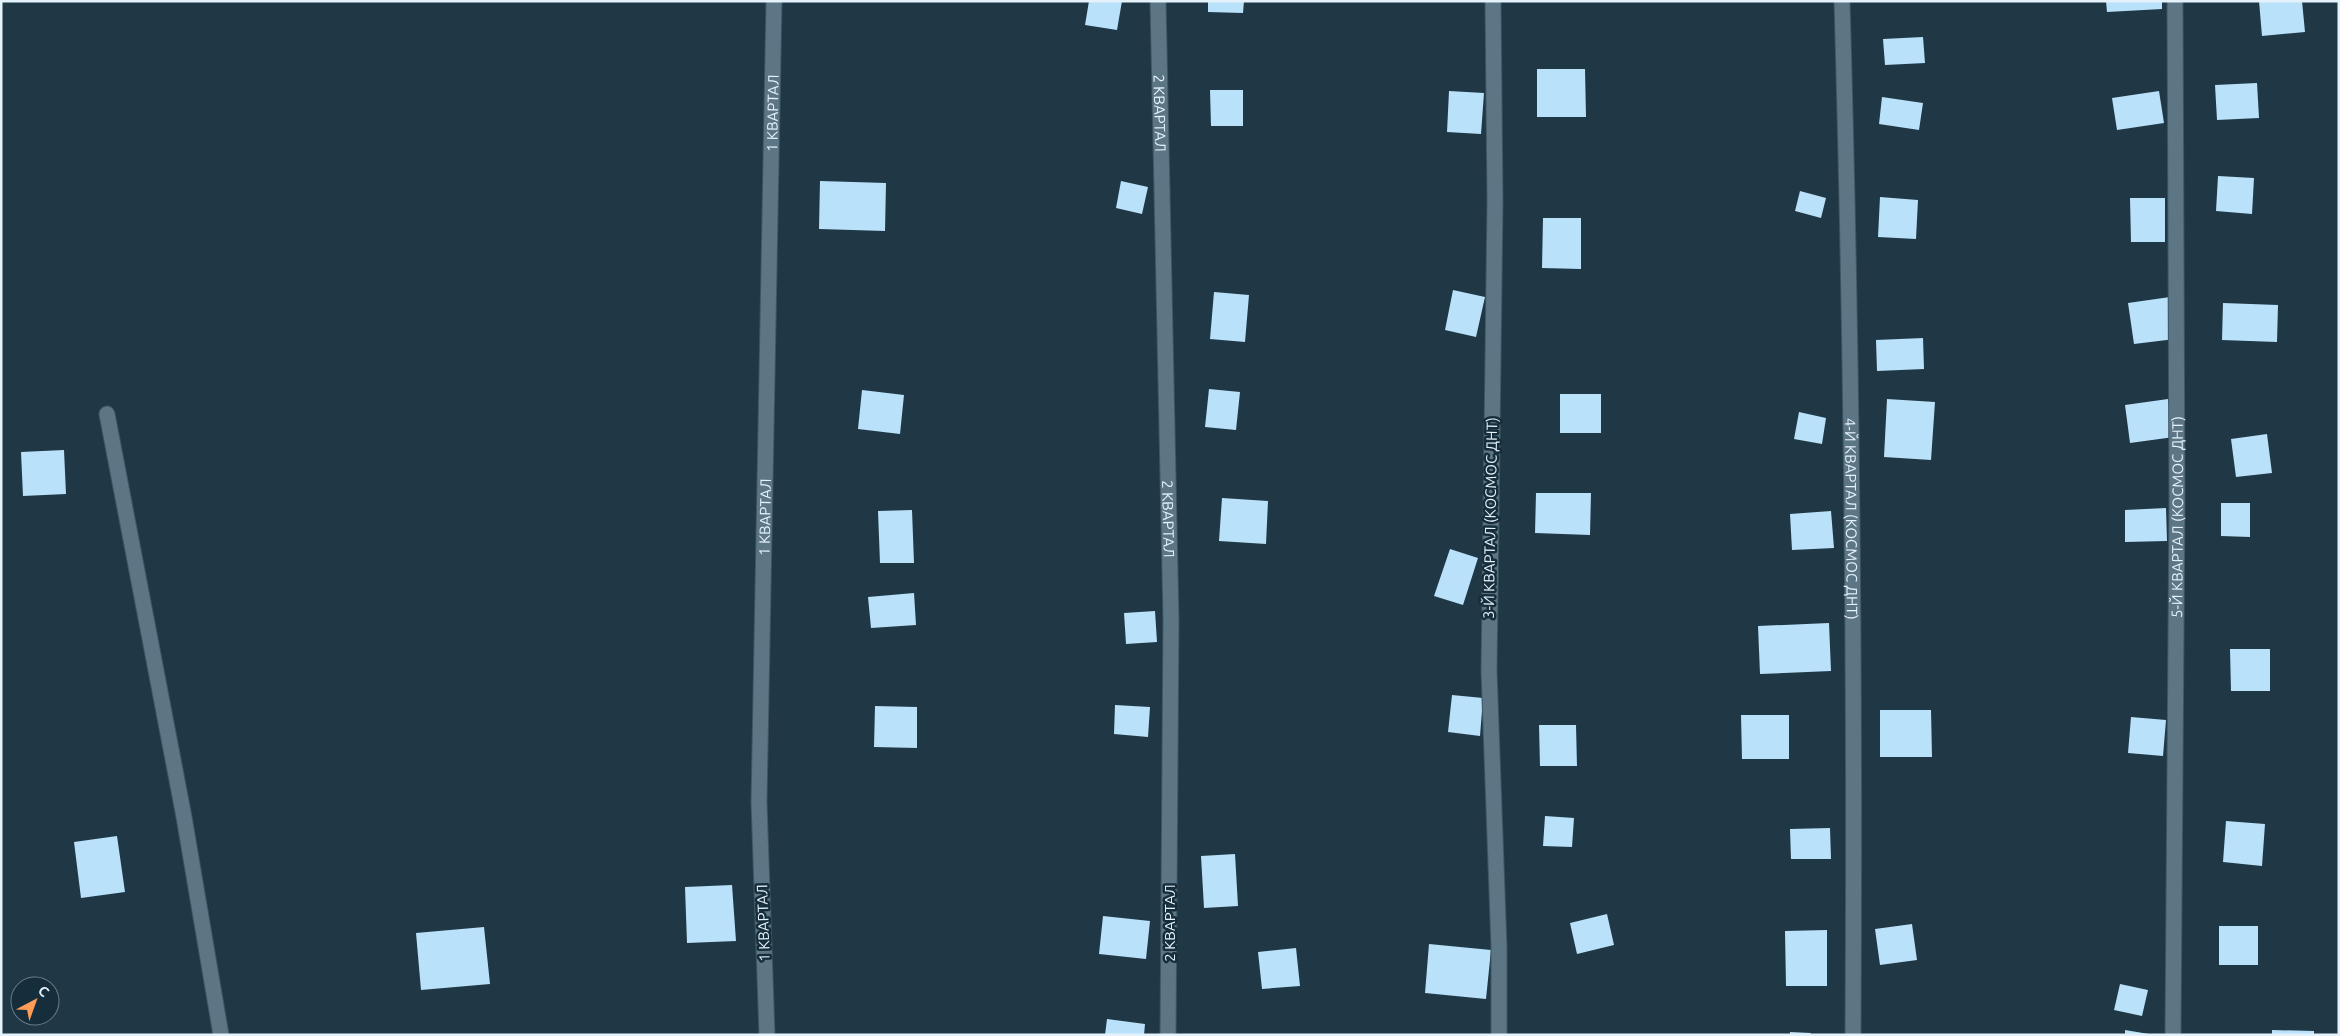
<svg xmlns="http://www.w3.org/2000/svg" width="2340" height="1036" viewBox="0 0 2340 1036" font-family="Ubuntu,sans-serif">
	<rect width="100%" height="100%" fill="#203846"/>
	<path fill="#b9e1fa" d="M1089,1H1122L1117,30L1085,25Z
		M1208,1H1244L1243,13L1208,12Z
		M2106,1H2162V9L2107,12Z
		M2259,1H2302L2305,32L2262,36Z
		M1923,37L1925,63L1885,65L1883,39Z
		M1537,69H1585L1586,117H1537Z
		M2257,83L2259,118L2217,120L2215,85Z
		M1210,90H1243V126H1211Z
		M1449,91L1484,93L1481,134L1447,132Z
		M2159,91L2164,123L2117,130L2112,98Z
		M1882,97L1923,103L1919,130L1879,124Z
		M2218,176L2254,178L2252,214L2216,211Z
		M820,181L886,183L885,231L819,229Z
		M1121,181L1148,187L1142,214L1116,208Z
		M1800,191L1826,198L1821,218L1795,211Z
		M1880,197L1918,200L1916,239L1878,237Z
		M2130,198H2165V242H2131Z
		M1543,218H1581V269L1542,268Z
		M1453,290L1485,297L1476,337L1445,330Z
		M1214,292L1249,295L1245,342L1210,339Z
		M2170,297L2175,339L2134,344L2128,303Z
		M2223,303L2278,305L2277,342L2222,340Z
		M1923,338L1924,369L1877,371L1876,340Z
		M1209,389L1240,392L1236,430L1205,427Z
		M862,390L904,395L900,434L858,429Z
		M1560,394H1601V433H1560Z
		M1887,399L1935,402L1931,460L1884,457Z
		M2168,399L2174,437L2130,443L2125,405Z
		M1799,412L1826,418L1822,444L1794,439Z
		M2267,434L2272,473L2236,477L2231,439Z
		M64,450L66,494L23,496L21,452Z
		M1536,493H1591L1590,535L1535,533Z
		M1222,498L1268,501L1266,544L1219,541Z
		M2221,503H2250V537L2221,536Z
		M2166,508L2167,541L2125,542V510Z
		M912,510L914,563H880L878,511Z
		M1831,511L1834,548L1792,550L1790,514Z
		M1450,549L1478,558L1463,605L1434,596Z
		M914,593L916,625L871,628L868,597Z
		M1155,611L1157,642L1126,644L1124,613Z
		M1829,623L1831,671L1760,674L1758,626Z
		M2230,649H2270V691H2231Z
		M1452,695L1483,698L1480,736L1448,732Z
		M1115,705L1150,707L1148,737L1114,734Z
		M875,706L917,707V748L874,747Z
		M1880,710H1931L1932,757H1880Z
		M1741,715H1789V759H1742Z
		M2131,717L2166,720L2163,756L2128,753Z
		M1539,725H1576L1577,766H1540Z
		M1545,816L1574,818L1572,847L1543,846Z
		M2226,821L2265,824L2262,866L2223,862Z
		M1830,828L1831,859H1791L1790,829Z
		M117,836L125,892L81,898L74,842Z
		M1235,854L1238,906L1204,908L1201,856Z
		M732,885L736,941L687,943L685,887Z
		M1607,914L1614,945L1577,954L1570,923Z
		M1103,916L1150,921L1146,959L1099,954Z
		M1912,924L1917,960L1880,965L1875,929Z
		M2219,926H2258V965H2219Z
		M484,927L490,984L421,990L416,933Z
		M1827,930V986H1786L1785,931Z
		M1429,944L1491,950L1486,999L1425,993Z
		M1296,948L1300,986L1262,989L1258,952Z
		M2120,984L2148,990L2142,1016L2114,1010Z
		M1107,1019L1145,1024L1144,1035H1105Z
		M2125,1030L2149,1034V1035H2125Z
		M2272,1030L2314,1031V1035H2272Z
		M1790,1032L1811,1033L1810,1035H1790Z"/>
	<g fill="none" stroke-linecap="round" stroke-linejoin="round">
		<g stroke="#405662" stroke-width="17">
			<g id="minor">
				<path id="s1" d="M1158,1L1171,619L1168,1035"/>
				<path d="M1493,1L1495,202L1489,671L1499,947V1035"/>
				<path id="s2" d="M1842,1C1852,346 1855,690 1853,1035"/>
				<path d="M107,414L184,817L221,1035"/>
				<path id="s3" d="M767,1035L759,802L774,1"/>
				<path id="s4" d="M2173,1035L2177,501L2175,1"/>
			</g>
		</g>
		<use href="#minor" stroke="#5c7686" stroke-width="15"/>
	</g>
	<g text-anchor="middle" dominant-baseline="central" stroke-width="5" stroke-linejoin="round" paint-order="stroke">
		<g font-size="15" fill="#e4f2fb" stroke="#162e3b">
			<text stroke="none"><textPath href="#s3" startOffset="922">1 КВАРТАЛ</textPath></text>
			<text stroke="none"><textPath href="#s1" startOffset="112">2 КВАРТАЛ</textPath></text>
			<text stroke="none"><textPath href="#s3" startOffset="518">1 КВАРТАЛ</textPath></text>
			<text stroke="none"><textPath href="#s1" startOffset="518">2 КВАРТАЛ</textPath></text>
			<text transform="translate(1490 518) rotate(-89)">3-Й КВАРТАЛ (КОСМОС ДНТ)</text>
			<text stroke="none"><textPath href="#s2" startOffset="518">4-Й КВАРТАЛ (КОСМОС ДНТ)</textPath></text>
			<text stroke="none"><textPath href="#s4" startOffset="518">5-Й КВАРТАЛ (КОСМОС ДНТ)</textPath></text>
			<text transform="translate(763 923) rotate(-92)">1 КВАРТАЛ</text>
			<text transform="translate(1169 923) rotate(-90)">2 КВАРТАЛ</text>
		</g>
	</g>
	<rect width="2340" height="1036" fill="none" stroke="#e4f2fb" stroke-width="5"/>
	<g transform="translate(35 1001) rotate(41)"><circle r="24" fill="#162e3b" stroke="#687c88"/>
	<path d="M0-4L9 19L0 12L-9 19Z" fill="#fd9c56"/>
	<text y="-8" font-size="14" font-weight="bold" text-anchor="middle" fill="#e4f2fb">С</text>
	</g>
</svg>
